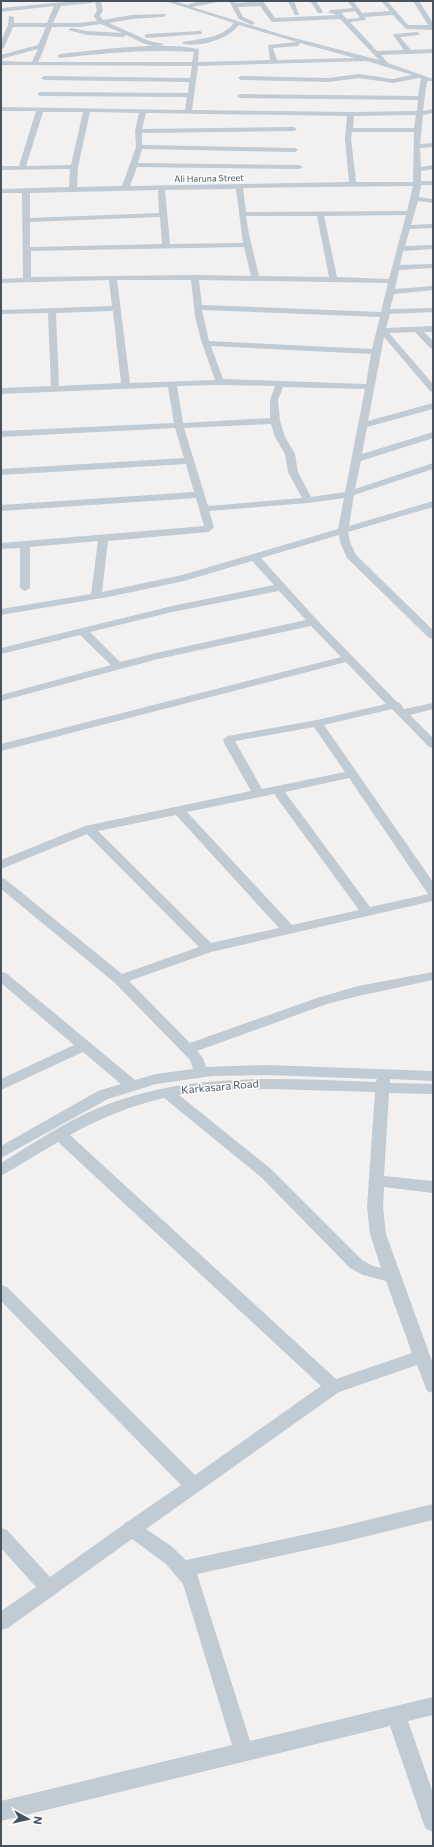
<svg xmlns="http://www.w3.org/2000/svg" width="434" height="1847" viewBox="0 0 434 1847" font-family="Commissioner,sans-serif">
	<rect width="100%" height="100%" fill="#f3f0f0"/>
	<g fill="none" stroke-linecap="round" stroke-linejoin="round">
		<path fill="#c0cbd3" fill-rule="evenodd" d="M74,1H95L92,3L61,6L53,23H79L97,21L94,16L97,10L95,1H101L103,10L100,16L103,20L131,15L165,14L166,15L163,17L132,19L109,23L149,41L164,44C153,51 136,39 126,35L123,37L87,35L68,30L71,28L87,31L122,33L101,24L79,27H52C47,39 44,51 38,62H192L194,52C149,49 105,53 60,58L57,56L60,54C100,50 160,41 199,49L198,62L270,60L268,45L297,42L239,25C227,40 201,47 183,44V42C201,38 221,39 234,23L165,1H174L188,5C194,0 215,1 224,1L192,7L283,35L379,60L340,19L273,22L271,21L260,6L238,7L243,17L254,22L255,23L252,25L239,19L229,1H235L236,3L263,1L275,18L337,15L328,12L331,10L353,8L347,1H353L362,13L390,11L381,1H387L408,25H428L413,1H419L433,23V30L406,29L393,15L365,17L366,20L350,22L377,51L404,50L393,35L394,34L417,32L420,34L419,35L400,37L411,50L433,49V53L381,55L388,63L433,79V81H427L423,111L433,109V113L423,115L420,144L433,143V147L420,148L421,167L433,165V169L421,171V181H433V185H421L419,197L433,199V203L418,201L411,225L433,224V228L410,229L405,246L433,245V249L403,251L400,265L433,264V268L399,270L395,289L433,286V290L394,294L390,309L433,308V312L390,314L386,328L433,326V332H424L433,341V349L430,348L415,332L389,333L433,384V392L430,391L384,337L368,421L433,403V409L367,427L362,454L433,432V438L361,461L355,489L433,463V469L354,495L349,526L433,501V507L348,532L350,542L356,555L433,630V639L429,638L347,558L340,542L339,535L261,558L317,620L397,702L400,703L404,709L433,703V709L410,715L433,738V748L429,747L392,709L324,725L433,882V901L211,952L129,981L190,1043L317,998L358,986L433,972V980L358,996L327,1004L197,1051L203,1058L206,1067L266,1065L433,1071V1081L390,1079V1083L433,1084V1094L389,1093L384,1176L433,1181V1193L384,1187L383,1207L386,1234L433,1364V1393L427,1391L417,1365L339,1392L146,1529L171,1546L186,1560L335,1528L433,1504V1520L335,1544L197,1574L250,1741L433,1697V1715L408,1721L433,1793V1832L426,1829L423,1822L390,1726L1,1821V1801L232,1745L183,1584L166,1564L132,1539L8,1628L1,1630V1611L36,1587L1,1548V1528L7,1530L50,1577L123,1525L125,1523L130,1520L181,1485L1,1301V1285L7,1287L195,1475L321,1386L58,1142L1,1176V1163C34,1143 66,1121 101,1107C190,1071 283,1079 376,1082L377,1079L266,1075L212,1076L156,1084L108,1099L1,1158V1146L98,1091L121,1084L83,1052L1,1090V1079L74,1045L1,983V972L6,973L135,1080L156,1074L193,1069L190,1060L115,983L1,889V878L5,879L122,974L199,947L87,834L1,869V860L85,826L251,791L224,743L223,740L228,736L317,720L386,704L346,662L1,751V744L341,657L311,626L158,659L1,701V695L111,665L80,635L1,654V648L172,606L274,585L252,561L184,581L108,597L1,615V609L91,594L98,541L30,547V588L25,591L20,588V548L1,549V543L204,526L196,498L1,511V505L194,492L186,464L1,475V469L184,458L175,428L1,437V431L174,423L168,387L1,394V388L51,386L48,313L1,314V310L112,306L109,280L1,283V279L23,278L22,193H1V189L69,187L70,169L1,170V166H19L36,111H1V107L185,110L187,97L40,96L37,94L40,92L188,93L189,82L44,80L41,78L44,76L190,78L192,66L1,65V61L32,62L38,49L1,59V55L38,45L46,27H13L4,48L1,50V41L8,25L9,16L14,17V23H47L54,6L1,12V8ZM355,11L360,18L347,19L341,13ZM300,43L355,58L277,60L273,48L298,46ZM367,61L412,75L393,79L359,74L328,78L241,76L238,78L241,80L328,82L359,78L393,83L419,78H421L418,96L240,94L237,96L240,98L418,100L417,111L351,112L192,110L198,66ZM43,112H83L71,165L26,166ZM90,112L139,113L135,131L136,147L122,186L77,187L78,167ZM146,113L347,116L345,139L349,182L130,186L137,167L299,169L303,167L299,165L138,163L142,149L295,152L298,150L295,148L142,145V133L294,131L297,129L294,127L142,129ZM416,115L414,128H353L354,116ZM352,132H414L413,182H356L351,139ZM413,186L407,211L246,212L243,188ZM236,189L243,243L170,244L165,190ZM158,190L159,213L30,218V193ZM406,215L389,279L337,277L324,216ZM246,216H317L329,277L259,276L249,234ZM160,217L162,244L30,247V222ZM244,247L251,276L195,275L31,277V251ZM117,280H191L195,316L201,340L215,380L130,383ZM199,280L388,283L381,312L202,305ZM202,310L380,317L372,349L209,341ZM113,311L121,383L59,386L56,313ZM211,346L371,354L366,384L223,379ZM220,385L275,386L270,400V418L183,423L177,386ZM283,387L365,389L345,492L311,497L298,472L295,454L285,437L280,421L278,400ZM271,424L275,437L285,454L288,472L302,498L208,506L184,428ZM344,498L338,529L182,575L102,592L108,541L209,532L214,527L209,511L308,503ZM279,591L306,620L156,653L120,662L90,632L172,612ZM314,727L345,772L262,789L235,741ZM349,778L428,894H429L370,907L285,792ZM274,794L359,910L292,925L187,812ZM176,815L279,928L211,943L98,831ZM270,1089L375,1092L367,1207L370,1234L381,1268L373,1266L362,1260L271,1169L179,1095L220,1090ZM164,1098L261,1177L350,1268L363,1275L386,1281L412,1353L336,1379L70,1135C100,1118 130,1106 164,1098Z
			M288,1H294L299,15H295Z
			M310,1H316L323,12L322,13H318Z
			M200,31L202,32V34L147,38L144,36L147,34Z"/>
	</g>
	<g text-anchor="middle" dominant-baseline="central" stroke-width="3" stroke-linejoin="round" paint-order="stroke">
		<g font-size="9" fill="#46535f" stroke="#fff">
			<text transform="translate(209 178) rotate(-1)">Ali Haruna Street</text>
		</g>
		<g font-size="11" fill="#46535f" stroke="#fff">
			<text transform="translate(220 1086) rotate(-5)">Karkasara Road</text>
		</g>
	</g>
	<rect width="434" height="1847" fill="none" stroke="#46535f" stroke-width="4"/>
	<g transform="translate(28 1819) rotate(98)" stroke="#ffffff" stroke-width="3" paint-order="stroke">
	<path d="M0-3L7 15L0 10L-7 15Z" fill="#46535f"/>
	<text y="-6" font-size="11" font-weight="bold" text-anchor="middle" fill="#46535f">N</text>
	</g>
</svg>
